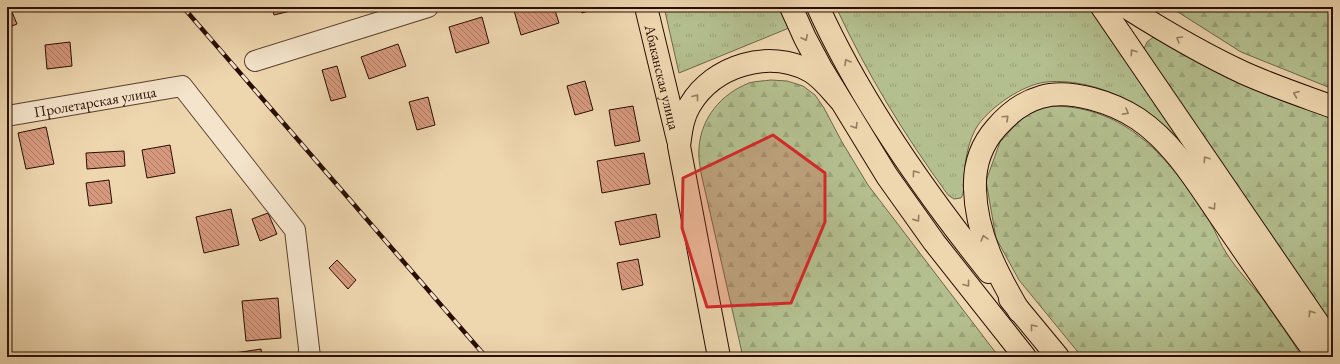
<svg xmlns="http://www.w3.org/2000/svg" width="1340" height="364" viewBox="0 0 1340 364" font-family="'EB Garamond',serif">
	<defs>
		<pattern id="grass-tufts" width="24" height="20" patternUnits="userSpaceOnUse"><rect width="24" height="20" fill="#b4bf8f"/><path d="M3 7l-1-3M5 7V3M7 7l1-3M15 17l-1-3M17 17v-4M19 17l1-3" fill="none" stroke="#9ba37a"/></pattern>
		<pattern id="forest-firs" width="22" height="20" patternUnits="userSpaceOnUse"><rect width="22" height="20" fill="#b4bf8f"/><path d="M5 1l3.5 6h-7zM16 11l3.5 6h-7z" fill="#9ba37a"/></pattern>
		<pattern id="building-back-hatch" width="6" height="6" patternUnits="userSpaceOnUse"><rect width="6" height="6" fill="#d7997e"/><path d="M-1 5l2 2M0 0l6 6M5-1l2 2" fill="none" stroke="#ae7b65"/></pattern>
	</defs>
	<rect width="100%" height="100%" fill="#eed6af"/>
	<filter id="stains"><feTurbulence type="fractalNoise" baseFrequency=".005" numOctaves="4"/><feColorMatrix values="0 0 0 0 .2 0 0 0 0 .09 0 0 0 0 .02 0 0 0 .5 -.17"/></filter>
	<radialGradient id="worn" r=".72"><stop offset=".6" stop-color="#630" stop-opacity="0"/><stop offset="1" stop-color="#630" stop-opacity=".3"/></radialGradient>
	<path fill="url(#grass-tufts)" stroke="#6e6648" d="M664,7H780L789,28L679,73Z
		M836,7H1088L1184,138L1177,142C1163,130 1145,112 1131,103C1108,88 1072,79 1046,82C1022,85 992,106 978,125C968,140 965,161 964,178C963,185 965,192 961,198L954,199L948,195C905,136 867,74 836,7Z"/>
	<path fill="url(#forest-firs)" stroke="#6e6648" d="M1170,7H1333V89L1241,52Z
		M1156,35L1333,113V327L1143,51L1147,42Z
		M771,80L787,81L803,86L815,95L824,108L842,142L868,185L999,357H743L701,173C700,165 698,157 699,148C701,118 721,94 749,83C756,81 764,81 771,80Z
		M1058,106C1133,110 1172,163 1210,222C1216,232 1220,244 1227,254C1237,270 1251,284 1263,299C1276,318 1290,337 1302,357H1082L1019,280L996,238L986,181L1000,142L1021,119L1033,112L1045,107Z"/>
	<path fill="url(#building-back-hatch)" stroke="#290e00" d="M7,7H10L17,24L7,28Z
		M272,7H307L274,15Z
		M513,7H554L559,23L521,35Z
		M579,7H601L582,13Z
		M482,17L489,43L456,53L449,27Z
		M70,42L72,66L47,69L45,45Z
		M398,44L406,66L369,79L361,57Z
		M7,56L9,77H7Z
		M337,66L346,97L331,101L322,70Z
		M585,81L593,110L575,115L567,86Z
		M428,97L435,125L417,130L409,102Z
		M633,106L640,141L615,146L609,110Z
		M46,127L54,164L26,169L18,133Z
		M170,145L175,173L147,178L142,150Z
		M124,151L125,166L87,169L86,153Z
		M644,153L650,184L602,193L597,161Z
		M109,180L112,203L89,206L86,183Z
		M231,209L239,245L204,253L196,217Z
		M268,213L277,234L260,241L252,219Z
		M656,214L660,237L620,245L615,222Z
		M638,259L643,285L622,290L617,263Z
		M337,260L356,280L348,289L329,268Z
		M278,298L281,338L246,341L242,301Z
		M261,349L262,357H236L235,353Z"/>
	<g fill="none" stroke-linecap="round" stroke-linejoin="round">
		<g stroke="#5a402c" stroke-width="22">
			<g id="minor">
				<path d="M255,61L428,7"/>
				<path id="s1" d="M7,116L182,86L295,230L310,357"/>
			</g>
		</g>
		<g stroke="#290e00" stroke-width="24">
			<g id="primary">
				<path id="s2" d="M646,7L678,140"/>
				<path d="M791,7L805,38L821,68L887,176L934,242L1025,357"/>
				<path d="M818,7C861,102 924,191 989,272"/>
				<path d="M1102,7L1333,345"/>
				<path d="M1126,7C1164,31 1203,54 1244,73C1273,86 1303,96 1333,107"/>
				<path d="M1010,299L1058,357"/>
				<path d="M1019,311C997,273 976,234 975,189C974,166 981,145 996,128C1008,114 1023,102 1041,97C1070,88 1114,103 1138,119C1175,144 1199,186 1224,222C1255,267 1286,312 1318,357"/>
				<path d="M719,357L679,146C681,132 682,118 690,105C714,65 769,49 810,71C822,78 830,89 839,99"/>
			</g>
		</g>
		<use href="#minor" stroke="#f4e4cb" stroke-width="20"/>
		<use href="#primary" stroke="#eed6af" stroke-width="22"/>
		<g stroke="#290e00" stroke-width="4.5">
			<path id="rail" d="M183,7L486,357"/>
		</g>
		<use href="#rail" stroke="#f4e4cb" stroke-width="3" stroke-dasharray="9" stroke-linecap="butt"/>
	</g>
	<defs><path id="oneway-chevron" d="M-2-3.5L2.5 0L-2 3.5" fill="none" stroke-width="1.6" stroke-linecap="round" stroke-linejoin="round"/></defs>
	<g stroke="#957c60">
		<use href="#oneway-chevron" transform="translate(805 38) rotate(64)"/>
		<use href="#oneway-chevron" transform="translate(1179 39) rotate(-150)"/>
		<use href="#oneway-chevron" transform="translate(1133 52) rotate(-124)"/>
		<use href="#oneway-chevron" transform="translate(847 62) rotate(-119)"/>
		<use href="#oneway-chevron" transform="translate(1296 94) rotate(-159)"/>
		<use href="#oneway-chevron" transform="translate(696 97) rotate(-52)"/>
		<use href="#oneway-chevron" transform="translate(1126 112) rotate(29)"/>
		<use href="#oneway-chevron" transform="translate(1006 118) rotate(-43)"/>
		<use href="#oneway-chevron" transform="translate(855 126) rotate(58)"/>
		<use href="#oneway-chevron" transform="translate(1206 159) rotate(-124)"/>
		<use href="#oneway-chevron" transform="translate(915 173) rotate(-126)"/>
		<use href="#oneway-chevron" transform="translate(1213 207) rotate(55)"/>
		<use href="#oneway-chevron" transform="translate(917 219) rotate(55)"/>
		<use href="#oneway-chevron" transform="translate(984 238) rotate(-106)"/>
		<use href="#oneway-chevron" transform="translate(967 284) rotate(52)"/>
		<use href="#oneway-chevron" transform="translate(1311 313) rotate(-124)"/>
		<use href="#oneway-chevron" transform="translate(1033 327) rotate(-130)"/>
	</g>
	<path fill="#d62828" fill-opacity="0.2" stroke="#d62828" stroke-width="3" stroke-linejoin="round" d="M773,135L825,173V222L791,303L707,307L682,228L683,178Z"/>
	<g text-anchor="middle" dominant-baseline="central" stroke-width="3" stroke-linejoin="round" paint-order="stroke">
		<g font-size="15" fill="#290e00" stroke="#f4e4cb">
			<text stroke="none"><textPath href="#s2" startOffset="72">Абаканская улица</textPath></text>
			<text stroke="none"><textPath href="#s1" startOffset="89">Пролетарская улица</textPath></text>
		</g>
	</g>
	<rect width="1340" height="364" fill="none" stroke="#eed6af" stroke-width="24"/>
	<rect x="8" y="8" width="1324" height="348" fill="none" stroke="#290e00" stroke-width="2"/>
	<rect x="12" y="12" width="1316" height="340" fill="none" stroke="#290e00"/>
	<rect width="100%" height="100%" filter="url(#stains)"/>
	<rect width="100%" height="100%" fill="url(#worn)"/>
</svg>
